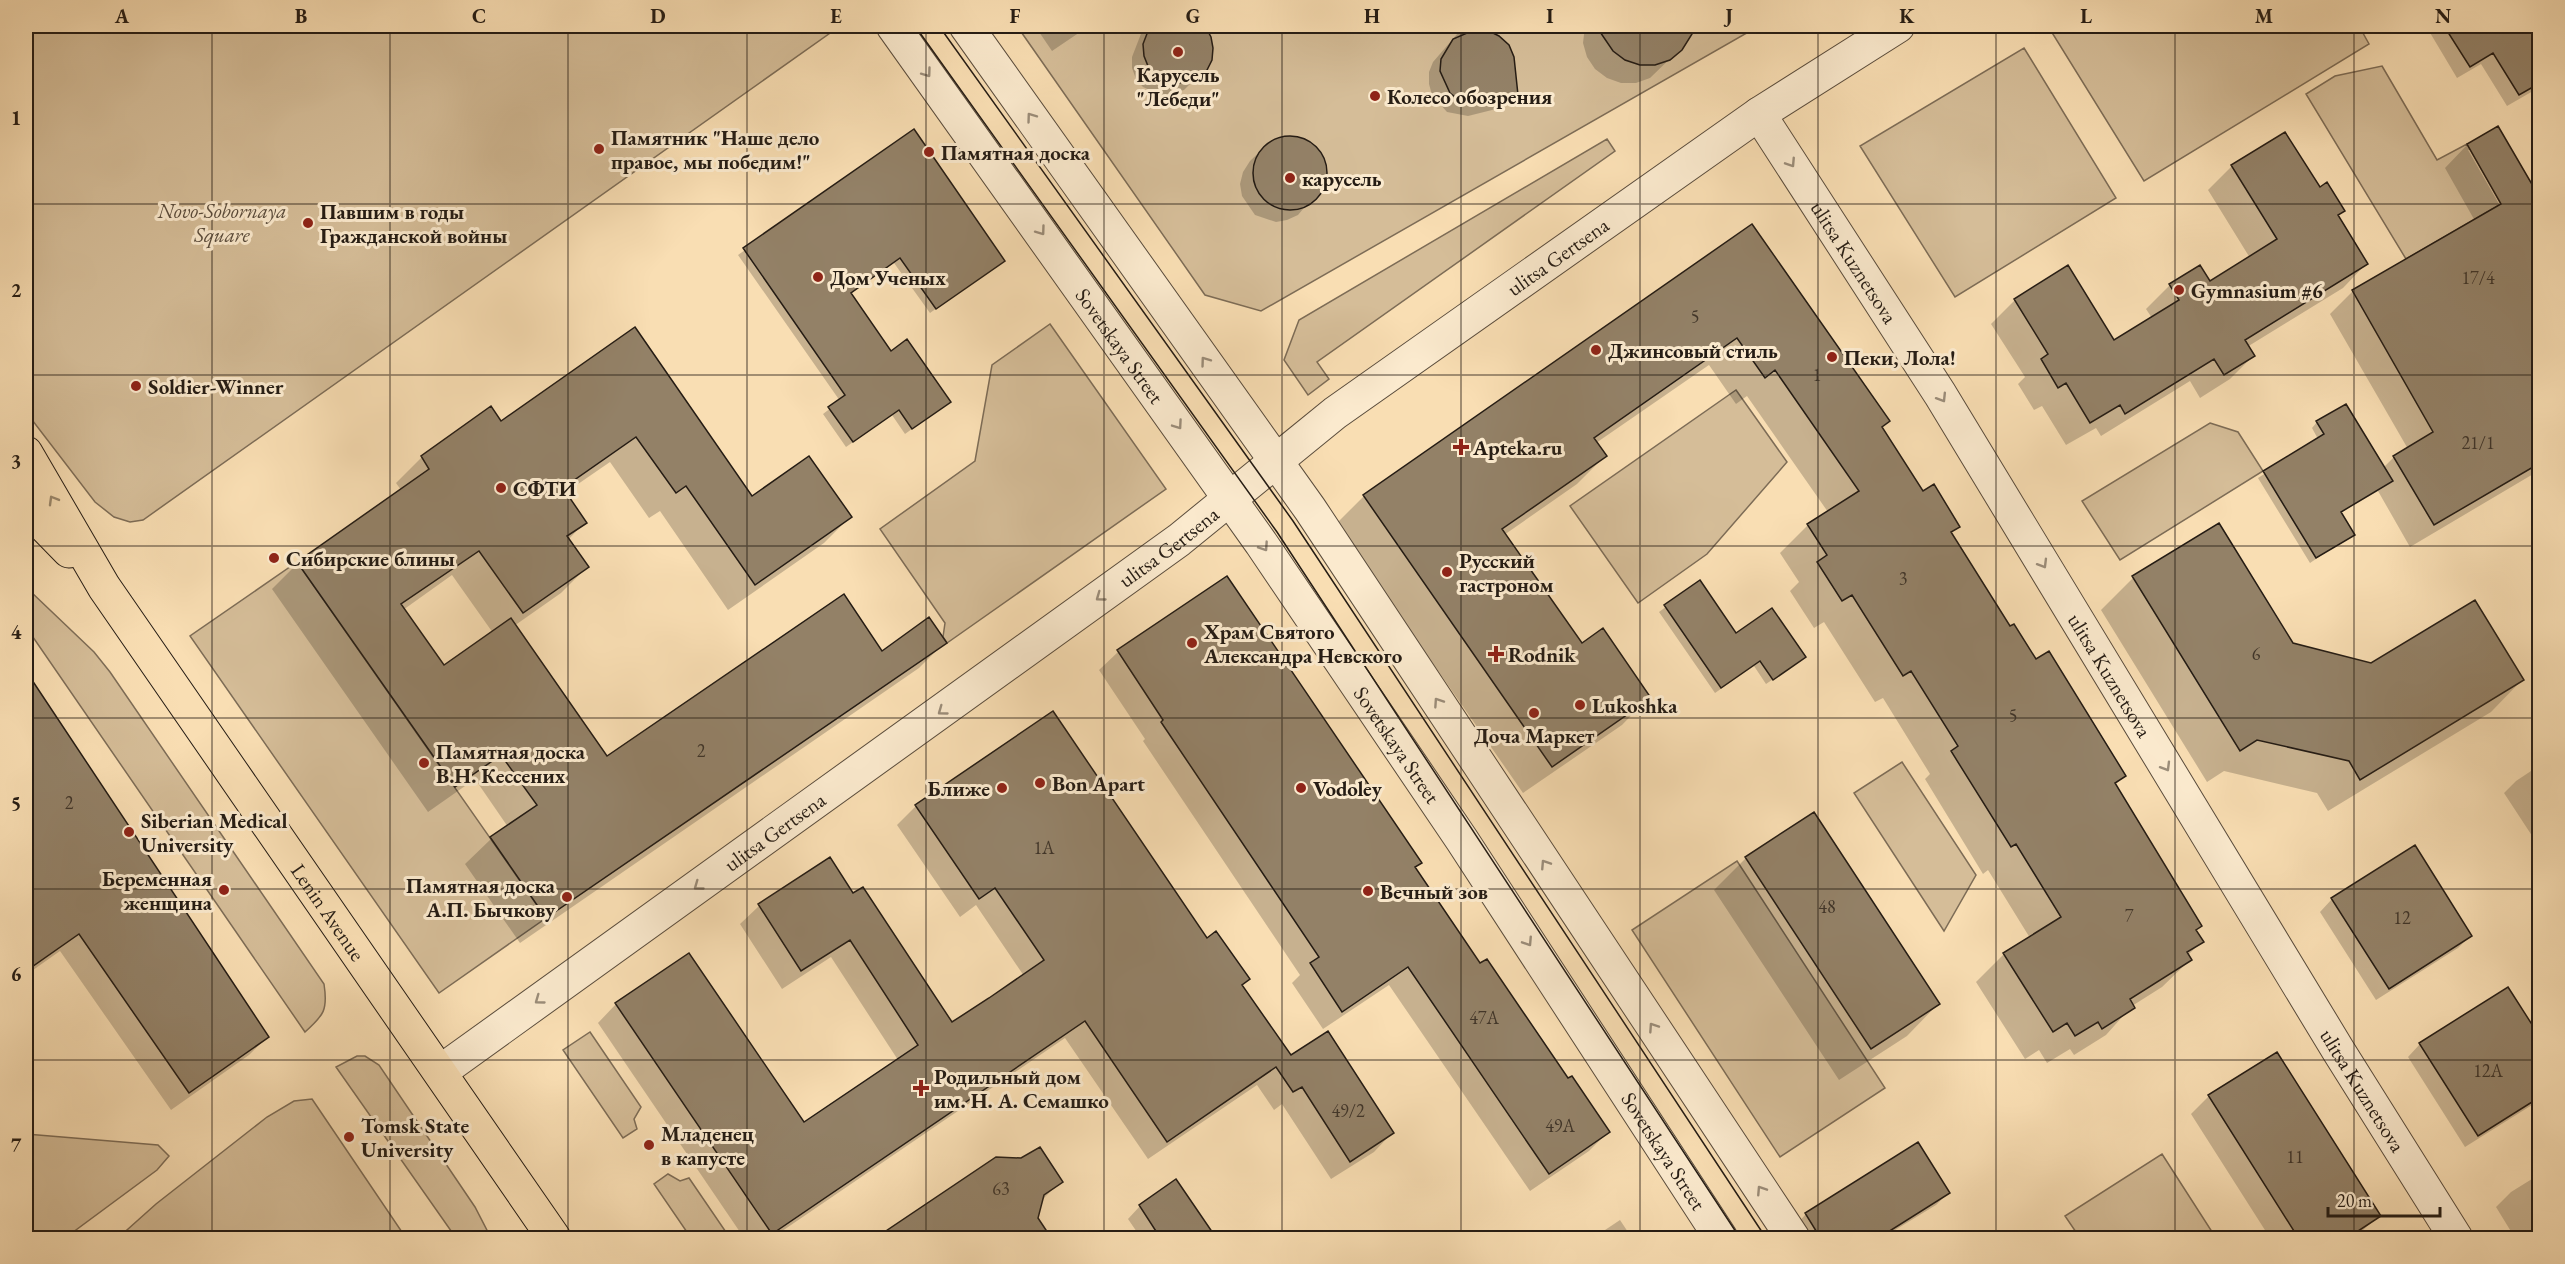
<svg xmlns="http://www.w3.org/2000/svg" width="2565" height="1264" viewBox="0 0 2565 1264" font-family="'EB Garamond',serif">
	<rect width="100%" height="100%" fill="#f9deb3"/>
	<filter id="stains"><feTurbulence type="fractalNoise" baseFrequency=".00333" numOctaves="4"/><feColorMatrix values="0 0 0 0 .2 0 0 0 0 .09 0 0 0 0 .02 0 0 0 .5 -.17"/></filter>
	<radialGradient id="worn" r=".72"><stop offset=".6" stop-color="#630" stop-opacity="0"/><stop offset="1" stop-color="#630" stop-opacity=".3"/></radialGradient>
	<path fill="#d5bd98" stroke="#7d6c56" stroke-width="1.5" d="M26,26H840L143,520L130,522L114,517L95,502L26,412Z
		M1017,26H1759L1261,311L1205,295Z
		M2060,26H2359L2369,44L2144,181L2051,31Z
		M2024,48L2116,198L1955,297L1860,146Z
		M2382,66L2437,160L2467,144L2501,204L2406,259L2306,94L2335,76Z
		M1607,139L1615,151L1317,362L1329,379L1308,395L1284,360L1299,320Z
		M1050,324L1166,489L947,643L943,637L945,623L880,529L975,461L992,365Z
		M1736,390L1787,462L1707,554L1638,603L1570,506Z
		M2210,423L2238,432L2263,471L2120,560L2082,501Z
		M297,562L546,918L439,993L190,636Z
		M29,590L94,652L110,672L324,984C328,1010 324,1015 305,1032L26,627V592Z
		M1902,762L1976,875L1944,931L1854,793Z
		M1737,861L1885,1088L1780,1157L1632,930Z
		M590,1032L641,1107L634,1119L637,1129L623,1138L563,1050Z
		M357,1056H365L379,1065L475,1207L491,1238H456L336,1067Z
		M312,1099L406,1238H118L156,1204L267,1117L294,1101Z
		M26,1134L158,1145L169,1156L157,1170L65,1238H26Z
		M2162,1154L2216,1238H2080L2065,1216Z
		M668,1174L680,1181L689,1178L730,1238H691L654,1184Z"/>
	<path fill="#0003" fill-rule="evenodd" d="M1035,26H1089L1052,51Z
		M1144,26H1201L1204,28L1205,69L1184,90L1163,96L1143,87L1136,79L1132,68V57Z
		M1464,26H1474L1498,37L1517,95L1504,107L1468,116L1447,112L1432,95L1429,84V72L1433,62Z
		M1585,26H1691L1688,37L1680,49L1650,78L1636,83H1621L1607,78L1595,69L1587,57L1583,43Z
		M2426,26H2540V87L2507,106L2481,64L2457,78Z
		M2497,128L2540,201V470L2410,547L2378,491L2340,513L2353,534L2310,563L2258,478L2318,439L2312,428L2317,422L2383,468L2394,457L2408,449L2330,314L2353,291L2475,221L2445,168L2467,145ZM2468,150H2472L2506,210L2503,211Z
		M913,131L1003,261L930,313L894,263L850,294L890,353L949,402L905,434L892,415L846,447L823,414L840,401L738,255Z
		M2285,134L2319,189L2343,210L2337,217L2366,264L2343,288L2247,347L2253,356L2230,379L2200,398L2190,381L2101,436L2096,428L2066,445L2042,406L2034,410L2018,384L2025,377L1991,324L2015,300L2114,342L2152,318L2146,309L2170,285L2210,283L2250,258L2208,190L2232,166Z
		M1284,137H1297L1308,141L1318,149L1324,160L1326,172L1324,184L1298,215L1287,220L1276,222L1255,215L1242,196L1240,184L1243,172L1250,161L1272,140Z
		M1752,226L1888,421L1881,428L1923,493L1958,526L1951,534L2010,628L2124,776L2115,785L2200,926L2195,931L2202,941L2187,956L2190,960L2162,987L2132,1006L2106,1035L2074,1055L2070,1049L2047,1063L2039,1050L2025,1059L1976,982L2004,954L2030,938L1988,870L1983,874L1925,779L1930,774L1883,698L1875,702L1824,622L1814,628L1790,591L1799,582L1780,553L1808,525L1828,512L1747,396L1736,404L1709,365L1596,443L1605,456L1577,484L1504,535L1581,645L1649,697L1622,725L1523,793L1336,524L1364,496Z
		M634,329L752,498L850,517L824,543L728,610L660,511L649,518L610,462L565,493L585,522L568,540L587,567L561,593L514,626L607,759L882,653L945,642L919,668L520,943L465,864L491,839L508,827L475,779L428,812L272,589L298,563L401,490L396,483L422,457L501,423ZM452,575L493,633L444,668L403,610Z
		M1227,578L1420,863L1414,868L1480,966L1608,1132L1589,1151L1530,1191L1389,985L1323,1029L1292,983L1300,975L1143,741L1145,739L1099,670L1118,652Z
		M2133,578L2292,644L2372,665L2522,680L2491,712L2328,811L2317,793L2224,771L2207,782L2101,610Z
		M1699,582L1736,635L1798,662L1766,684L1754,666L1715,693L1659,612Z
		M26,674L267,1037L249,1055L171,1110L60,951L26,975Z
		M1052,713L1206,940L1290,1057L1392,1133L1374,1152L1331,1179L1282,1104L1274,1110L1257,1085L1148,1159L1065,1038L772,1238H744L598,1023L616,1004L803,1124L898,1060L831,957L782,989L740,924L759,906L830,859L853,895L951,1024L1024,976L976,905L960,917L897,825L916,806Z
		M2540,765V848L2504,793L2516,781Z
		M1746,858L1938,1004L1907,1036L1839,1080L1714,890Z
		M2332,899L2470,936L2458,948L2376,1000L2320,912Z
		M2540,1040V1100L2465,1147L2408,1057L2420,1044Z
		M2209,1096L2379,1216L2354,1238H2270L2191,1114Z
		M2540,1174V1238H2515L2496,1207L2511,1192Z
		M1061,1181L1041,1201L1036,1219L877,1238Z
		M1176,1182L1215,1238H1141L1128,1219L1140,1206Z
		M1948,1193L1936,1205L1882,1238H1801L1794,1227L1806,1214Z
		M1620,1220L1632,1238H1593Z"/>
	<path fill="#938167" stroke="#251c14" stroke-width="1.5" d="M1150,26H1205L1211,37L1213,48L1212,60L1207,70L1198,78L1176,84L1155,75L1148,66L1144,56L1143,44Z
		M1596,26H1697L1682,50L1670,60L1655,65H1640L1625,60L1613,51Z
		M2444,26H2540V83L2519,95L2493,53L2470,67Z
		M1474,30H1487L1499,36L1509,45L1514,57L1518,95L1482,105L1459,100L1450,93L1440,71L1441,59L1453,39Z
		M2498,126L2540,198V463L2434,525L2393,456L2433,432L2352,290L2501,204L2467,144Z
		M914,129L1005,261L936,309L900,258L851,293L891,351L907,339L951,402L912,429L899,410L853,442L828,407L845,395L743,248Z
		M2285,132L2320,187L2327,182L2345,211L2338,215L2368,264L2245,340L2255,356L2224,375L2214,359L2125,414L2120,405L2090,423L2066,383L2058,388L2041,359L2048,354L2014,299L2068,265L2114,340L2179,300L2169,284L2200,265L2210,281L2277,239L2231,165Z
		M1253 173a37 37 0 1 1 74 0a37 37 0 1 1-74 0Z
		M1752,224L1890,421L1882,427L1923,491L1934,484L1960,527L1951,532L2010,626L2014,624L2036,659L2049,651L2126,776L2115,783L2202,926L2196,930L2204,942L2187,952L2192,960L2130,999L2135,1008L2102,1029L2098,1022L2075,1036L2067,1023L2053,1032L2003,953L2061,917L2016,844L2011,847L1951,751L1958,746L1911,671L1903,676L1852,595L1842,601L1817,562L1827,555L1807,524L1859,491L1775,370L1765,378L1737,338L1594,438L1607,456L1502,529L1582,643L1603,628L1651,698L1552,767L1363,495Z
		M635,327L752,496L809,456L852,517L755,585L686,486L676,493L636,437L563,488L587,523L567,536L589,567L523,613L479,551L401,604L444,665L511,618L607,756L844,594L882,651L929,617L947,643L546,918L490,837L537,805L501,755L455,787L297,562L429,469L421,456L491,406L501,421Z
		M2346,404L2393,481L2341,512L2355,535L2316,558L2263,471L2324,434L2316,421Z
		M2219,523L2293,643L2371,663L2475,600L2524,680L2360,780L2349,761L2257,740L2240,751L2132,576Z
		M1227,576L1422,863L1415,867L1480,963L1487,959L1568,1078L1572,1076L1610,1132L1549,1174L1408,967L1342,1012L1310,963L1319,957L1161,722L1163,720L1117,650Z
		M1700,580L1736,633L1772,608L1806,657L1773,680L1760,661L1721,688L1664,605Z
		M26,671L269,1037L189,1093L79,934L26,971Z
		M1053,711L1207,938L1216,931L1250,979L1242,985L1291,1055L1328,1031L1394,1133L1350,1162L1302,1087L1293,1092L1276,1067L1167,1142L1085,1021L772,1234L615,1003L689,953L804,1122L918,1045L850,940L801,971L758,904L830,857L853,893L863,887L952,1022L989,998L1044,960L995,888L979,899L915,805Z
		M1814,812L1940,1004L1871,1049L1745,857Z
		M2415,845L2472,936L2389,989L2331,898Z
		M2508,987L2540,1037V1097L2478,1136L2419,1043Z
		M2277,1052L2381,1216L2346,1239H2299L2208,1095Z
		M1918,1142L1950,1193L1877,1239H1821L1805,1213Z
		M1040,1147L1063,1182L1044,1195L1038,1218L1052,1239H874L996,1157L1021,1158Z
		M1176,1179L1217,1239H1161L1139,1205Z"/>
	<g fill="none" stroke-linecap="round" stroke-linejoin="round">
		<g stroke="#5a4c3c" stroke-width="35">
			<g id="minor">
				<path id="s1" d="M893,26L1261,543L1462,840L1721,1238"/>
				<path d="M966,26L1310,509L1793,1238"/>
				<path id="s2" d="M1759,114L1940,394L2338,1050L2456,1238"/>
				<path id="s3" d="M440,1072L1179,540L1335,413L1759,114L1898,26"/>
			</g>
		</g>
		<g stroke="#251c14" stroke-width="35">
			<g id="major">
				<path id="s4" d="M26,453L104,587L554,1238"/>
				<path d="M26,507L69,551"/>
			</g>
		</g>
		<use href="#minor" stroke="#fbeace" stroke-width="33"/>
		<use href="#major" stroke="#f9deb3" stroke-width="33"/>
		<path stroke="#251c14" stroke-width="1.5" d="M915,26L1277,532L1740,1238
			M939,26L1293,521L1766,1238"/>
	</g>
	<defs><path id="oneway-chevron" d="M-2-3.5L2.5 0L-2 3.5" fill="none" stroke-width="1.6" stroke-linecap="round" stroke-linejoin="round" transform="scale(1.5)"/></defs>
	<g stroke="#9b8d7a">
		<use href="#oneway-chevron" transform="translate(927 73) rotate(54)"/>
		<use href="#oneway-chevron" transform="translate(1031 117) rotate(-126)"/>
		<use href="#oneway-chevron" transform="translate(1791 163) rotate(57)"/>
		<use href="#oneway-chevron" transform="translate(1041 231) rotate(54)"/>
		<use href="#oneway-chevron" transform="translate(1205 361) rotate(-126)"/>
		<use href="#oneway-chevron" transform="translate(1942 398) rotate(58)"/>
		<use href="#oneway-chevron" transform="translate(1178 425) rotate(55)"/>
		<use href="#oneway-chevron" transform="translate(1264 547) rotate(56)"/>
		<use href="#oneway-chevron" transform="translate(2043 564) rotate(59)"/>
		<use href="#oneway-chevron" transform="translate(1100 597) rotate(144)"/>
		<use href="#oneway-chevron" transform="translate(1438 702) rotate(-124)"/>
		<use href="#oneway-chevron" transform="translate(942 711) rotate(144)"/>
		<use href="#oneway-chevron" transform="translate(2166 767) rotate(59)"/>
		<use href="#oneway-chevron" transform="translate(1545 864) rotate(-123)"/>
		<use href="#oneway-chevron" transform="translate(698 886) rotate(144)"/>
		<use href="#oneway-chevron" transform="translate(1528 942) rotate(57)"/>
		<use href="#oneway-chevron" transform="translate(539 1000) rotate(144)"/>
		<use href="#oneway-chevron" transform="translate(1653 1027) rotate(-124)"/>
		<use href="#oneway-chevron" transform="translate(1761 1190) rotate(-123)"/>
	</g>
	<use stroke="#9a876b" href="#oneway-chevron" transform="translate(53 500) rotate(-120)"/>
	<path fill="none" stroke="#251c14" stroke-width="1.5" stroke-opacity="0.55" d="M212,26V1238M390,26V1238M568,26V1238M747,26V1238M926,26V1238M1104,26V1238M1282,26V1238M1461,26V1238M1640,26V1238M1818,26V1238M1996,26V1238M2175,26V1238M2354,26V1238M26,204H2540M26,375H2540M26,546H2540M26,718H2540M26,889H2540M26,1060H2540"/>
	<g fill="#8f2418" stroke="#fbeace" stroke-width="2">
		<circle cx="1178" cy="52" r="6"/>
		<circle cx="1375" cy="96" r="6"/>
		<circle cx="599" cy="149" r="6"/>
		<circle cx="929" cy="152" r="6"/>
		<circle cx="1290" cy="178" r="6"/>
		<circle cx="308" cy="223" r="6"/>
		<circle cx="818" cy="277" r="6"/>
		<circle cx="2179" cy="290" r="6"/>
		<circle cx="1596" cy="350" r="6"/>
		<circle cx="1832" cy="357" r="6"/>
		<circle cx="136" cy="386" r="6"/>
		<path d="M1458 438h6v6h6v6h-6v6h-6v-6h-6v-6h6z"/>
		<circle cx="501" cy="488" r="6"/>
		<circle cx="274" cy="558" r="6"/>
		<circle cx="1447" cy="572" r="6"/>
		<circle cx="1192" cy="643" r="6"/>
		<path d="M1493 645h6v6h6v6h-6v6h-6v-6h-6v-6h6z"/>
		<circle cx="1580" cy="705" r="6"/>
		<circle cx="1534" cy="713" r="6"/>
		<circle cx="424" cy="763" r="6"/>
		<circle cx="1040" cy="783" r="6"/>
		<circle cx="1002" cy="788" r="6"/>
		<circle cx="1301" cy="788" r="6"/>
		<circle cx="129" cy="832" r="6"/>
		<circle cx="224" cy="890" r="6"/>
		<circle cx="1368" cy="891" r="6"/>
		<circle cx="567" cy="897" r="6"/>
		<path d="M918 1079h6v6h6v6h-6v6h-6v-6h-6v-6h6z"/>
		<circle cx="349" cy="1137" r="6"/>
		<circle cx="649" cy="1145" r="6"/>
	</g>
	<g text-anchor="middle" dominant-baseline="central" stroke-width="6" stroke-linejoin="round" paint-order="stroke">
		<g font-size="18" fill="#403529">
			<text x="2478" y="277">17/4</text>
			<text x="1695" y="316">5</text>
			<text x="1817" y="374">1</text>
			<text x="2478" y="442">21/1</text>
			<text x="1903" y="578">3</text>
			<text x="2256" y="653">6</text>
			<text x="2013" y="715">5</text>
			<text x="701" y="750">2</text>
			<text x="69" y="802">2</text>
			<text x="1044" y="847">1А</text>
			<text x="1827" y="906">48</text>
			<text x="2129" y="915">7</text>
			<text x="2402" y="917">12</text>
			<text x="1484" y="1017">47А</text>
			<text x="2488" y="1070">12А</text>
			<text x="1348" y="1110">49/2</text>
			<text x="1560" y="1125">49А</text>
			<text x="2295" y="1156">11</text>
			<text x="1001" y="1188">63</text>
		</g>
		<g font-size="21" font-weight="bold" fill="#251c14" stroke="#fbeace" text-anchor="start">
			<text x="1178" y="74" text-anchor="middle">Карусель<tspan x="1178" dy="24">"Лебеди"</tspan></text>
			<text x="1387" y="96">Колесо обозрения</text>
			<text x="611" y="137">Памятник "Наше дело<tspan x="611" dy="24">правое, мы победим!"</tspan></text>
			<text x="941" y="152">Памятная доска</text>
			<text x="1302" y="178">карусель</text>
			<text x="320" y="211">Павшим в годы<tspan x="320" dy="24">Гражданской войны</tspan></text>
			<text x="830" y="277">Дом Ученых</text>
			<text x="2191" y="290">Gymnasium #6</text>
			<text x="1608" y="350">Джинсовый стиль</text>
			<text x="1844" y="357">Пеки, Лола!</text>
			<text x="148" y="386">Soldier-Winner</text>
			<text x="1473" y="447">Apteka.ru</text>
			<text x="513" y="488">СФТИ</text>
			<text x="286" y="558">Сибирские блины</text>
			<text x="1459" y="560">Русский<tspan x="1459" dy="24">гастроном</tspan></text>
			<text x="1204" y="631">Храм Святого<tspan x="1204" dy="24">Александра Невского</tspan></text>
			<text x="1508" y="654">Rodnik</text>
			<text x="1592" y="705">Lukoshka</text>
			<text x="1534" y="735" text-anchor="middle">Доча Маркет</text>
			<text x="436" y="751">Памятная доска<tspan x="436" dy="24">В.Н. Кессених</tspan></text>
			<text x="1052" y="783">Bon Apart</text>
			<text x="990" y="788" text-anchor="end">Ближе</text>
			<text x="1313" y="788">Vodoley</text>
			<text x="141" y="820">Siberian Medical<tspan x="141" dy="24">University</tspan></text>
			<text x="212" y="878" text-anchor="end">Беременная<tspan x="212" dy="24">женщина</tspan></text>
			<text x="555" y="885" text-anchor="end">Памятная доска<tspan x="555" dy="24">А.П. Бычкову</tspan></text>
			<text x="1380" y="891">Вечный зов</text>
			<text x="934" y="1076">Родильный дом<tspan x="934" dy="24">им. Н. А. Семашко</tspan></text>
			<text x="361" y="1125">Tomsk State<tspan x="361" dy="24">University</tspan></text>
			<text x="661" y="1133">Младенец<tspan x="661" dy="24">в капусте</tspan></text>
		</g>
		<g font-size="21" font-style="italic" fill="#5a4c3c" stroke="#fbeace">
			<text x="222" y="210">Novo-Sobornaya<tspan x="222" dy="24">Square</tspan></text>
		</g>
		<g font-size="21" fill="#251c14" stroke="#fbeace">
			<text stroke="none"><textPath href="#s3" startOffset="1384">ulitsa Gertsena</textPath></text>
			<text stroke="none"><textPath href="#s2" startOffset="176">ulitsa Kuznetsova</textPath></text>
			<text stroke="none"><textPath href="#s1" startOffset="392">Sovetskaya Street</textPath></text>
			<text stroke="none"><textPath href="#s3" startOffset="898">ulitsa Gertsena</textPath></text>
			<text stroke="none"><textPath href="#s2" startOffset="662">ulitsa Kuznetsova</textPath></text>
			<text stroke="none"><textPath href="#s1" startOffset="878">Sovetskaya Street</textPath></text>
			<text stroke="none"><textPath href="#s3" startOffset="412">ulitsa Gertsena</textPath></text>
			<text stroke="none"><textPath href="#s4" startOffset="550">Lenin Avenue</textPath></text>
			<text stroke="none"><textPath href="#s2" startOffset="1148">ulitsa Kuznetsova</textPath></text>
			<text stroke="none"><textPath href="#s1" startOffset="1364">Sovetskaya Street</textPath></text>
		</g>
	</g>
	<rect width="2565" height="1264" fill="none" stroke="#f9deb3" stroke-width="66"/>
	<path d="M2328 1207v9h112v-9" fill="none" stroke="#251c14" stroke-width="3"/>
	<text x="2337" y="1207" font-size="18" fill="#251c14" stroke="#fbeace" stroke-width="4.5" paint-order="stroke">20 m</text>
	<rect x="33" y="33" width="2499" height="1198" fill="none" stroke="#251c14" stroke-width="2"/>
	<g font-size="20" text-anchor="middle" font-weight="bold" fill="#251c14">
		<text x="122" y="23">A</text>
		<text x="301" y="23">B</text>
		<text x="479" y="23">C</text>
		<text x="658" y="23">D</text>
		<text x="836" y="23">E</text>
		<text x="1015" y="23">F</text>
		<text x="1193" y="23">G</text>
		<text x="1372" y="23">H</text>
		<text x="1550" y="23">I</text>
		<text x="1729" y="23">J</text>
		<text x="1907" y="23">K</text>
		<text x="2086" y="23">L</text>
		<text x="2264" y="23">M</text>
		<text x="2443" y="23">N</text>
		<text x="16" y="125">1</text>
		<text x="16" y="297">2</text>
		<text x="16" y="468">3</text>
		<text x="16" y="639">4</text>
		<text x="16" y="810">5</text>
		<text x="16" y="981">6</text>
		<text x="16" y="1152">7</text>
	</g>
	<rect width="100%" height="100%" filter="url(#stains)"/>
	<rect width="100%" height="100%" fill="url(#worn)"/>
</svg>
